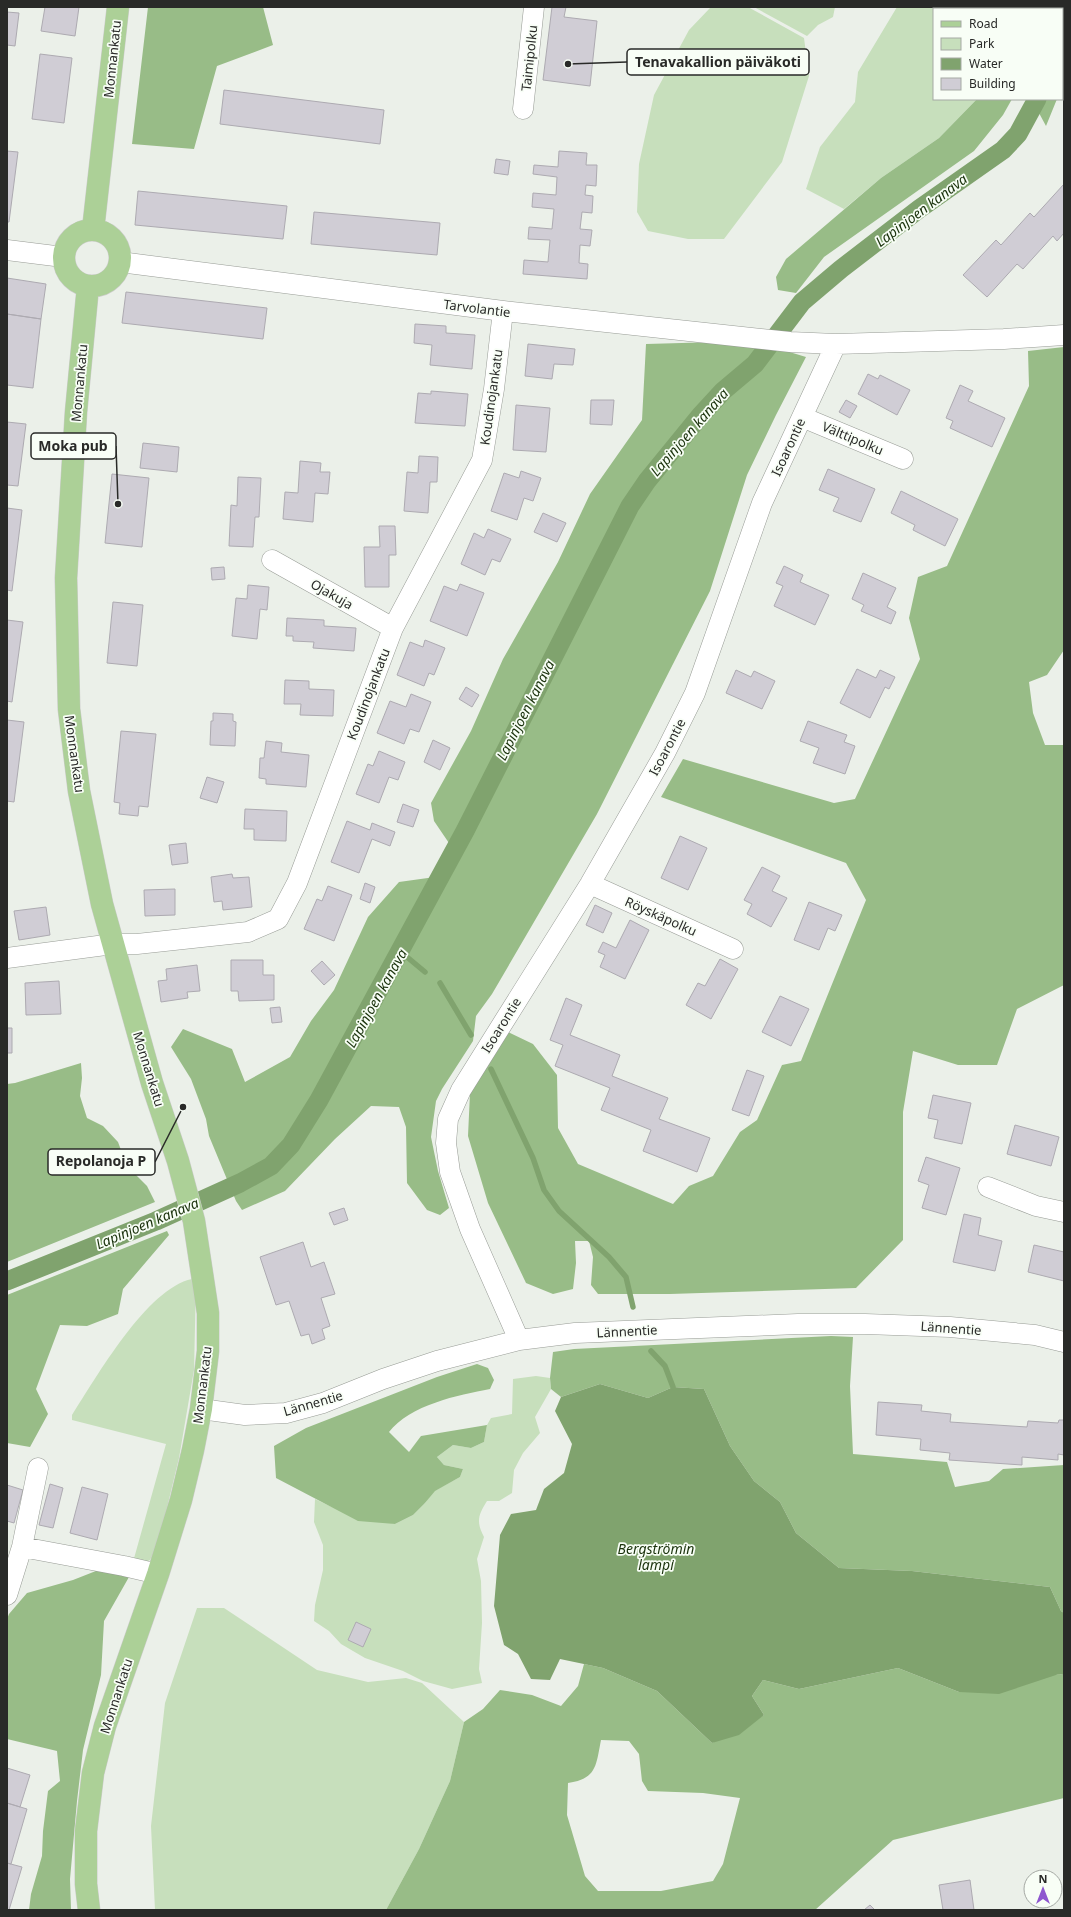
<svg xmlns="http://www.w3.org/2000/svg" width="1071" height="1917" viewBox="0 0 1071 1917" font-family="'Noto Sans',sans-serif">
	<rect width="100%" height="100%" fill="#ebf0e9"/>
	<path fill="#c7dfbc" d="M708,7H748L804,38L809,76L782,162L724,239H688L648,231L637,212L639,164L654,95L689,30L710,8Z
		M754,7H835L833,17L818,25L807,36Z
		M897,7H1022L1021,9H934V99H977L939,138L881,178L844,209L806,189L820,147L855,102L858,72Z
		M192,1279L196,1283L194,1370L179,1458L158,1545L150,1560L144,1563L133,1562L166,1444L72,1420V1415C96,1378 147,1288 192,1279Z
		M536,1376L550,1378L551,1389L535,1417L540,1433L523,1453L514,1470L512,1493L499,1501H487C478,1515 476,1522 484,1537L477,1559L481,1581L482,1623L479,1669L482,1683L452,1689L423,1681L403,1671L365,1658L341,1644L329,1631L314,1621L315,1605L323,1570V1545L314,1522L315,1499L332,1507L395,1524L413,1515L425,1503L434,1491L460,1477L463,1469L444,1465L437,1457L453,1445L471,1448L484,1442L487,1425L491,1418L512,1414L513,1379Z
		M197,1608H224L317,1670L368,1682L406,1678L422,1683L464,1722L450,1781L419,1849L386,1910H155L151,1826L165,1703Z"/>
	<path fill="#98bc87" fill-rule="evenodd" d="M148,7H263L273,45L217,66L194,149L132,144Z
		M1022,7H1064L1062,12V9H1021Z
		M977,99H1012L1003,115L974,151L824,257L796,293L778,290L776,277L786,259L881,178L939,138Z
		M1046,99H1057L1046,126L1039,113Z
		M753,341L806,357L776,415L747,475L710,591L597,814L492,994L476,1016L473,1041L442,1089L436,1101L431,1137L438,1171L449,1208L440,1215L427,1210L407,1183L406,1127L399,1107L371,1106L335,1139L285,1191L242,1210L236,1201L209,1136L206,1119L191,1079L171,1047L183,1029L232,1049L245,1082L290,1057L311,1021L334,990L368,917L399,882L435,877L453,849L434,821L431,803L471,731L503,659L558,562L590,494L642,420L646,344Z
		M1064,347V650L1047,675L1029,682L1033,713L1045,745H1064V985L1017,1009L997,1065H958L913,1051L903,1112V1240L856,1288L670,1294H598L591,1285L593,1257L589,1241H575L576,1263L573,1289L553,1294L526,1283L488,1203L468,1136L470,1093L508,1032L533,1044L557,1075L558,1128L578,1164L673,1204L689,1186L713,1176L740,1132L757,1120L782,1065L801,1061L866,900L846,863L661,797L683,759L834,803L855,799L920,659L909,618L918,577L947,566L1029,386L1028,351Z
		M81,1063L82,1078L80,1096L87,1118L103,1126L118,1142L127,1166L147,1186L155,1202L7,1262V1084L15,1083Z
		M167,1231L169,1235L123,1289L118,1314L87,1326L60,1325L36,1389L48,1414L30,1447L7,1443V1295Z
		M831,1336L853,1337L850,1386L853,1454L947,1462L955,1487L989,1481L1003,1469L1064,1465V1613L1061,1611L1050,1587L912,1571L839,1568L796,1533L780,1502L754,1481L730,1446L704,1389L673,1387L648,1398L600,1384L561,1397L551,1389L550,1378L553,1352L574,1349Z
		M477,1364L488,1368L494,1380L490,1389C458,1395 410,1405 389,1432L409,1452L421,1436L487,1425L484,1442L471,1448L453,1445L437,1457L444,1465L463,1469L460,1477L435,1491L425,1503L413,1515L395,1524L358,1521L276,1478L274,1446L306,1428L437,1377Z
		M101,1569L129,1577L104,1621L101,1675L83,1750L77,1801L70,1879L71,1910H29L31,1894L42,1856L43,1831L48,1791L60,1781L57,1751L7,1739V1619L9,1614L27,1593L73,1580Z
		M584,1664L603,1668L657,1691L712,1743L764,1715L752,1696L763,1680L799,1689L898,1668L959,1692L1059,1674L1064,1675V1798L893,1840L815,1910H386L419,1849L450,1781L464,1722L483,1709L500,1690L532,1695L561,1706L578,1686ZM601,1740L629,1741L639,1754L642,1781L648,1791L703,1793L740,1798L723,1864L713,1881L661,1891H598L585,1876L567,1815L568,1783C597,1779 596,1765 601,1740Z"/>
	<path fill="#80a36e" d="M600,1384L648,1398L673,1387L704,1389L730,1446L754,1481L780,1502L796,1533L839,1568L912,1571L1050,1587L1061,1611L1064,1613V1675L1059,1674L999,1694L959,1692L898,1668L799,1689L763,1680L752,1696L764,1715L739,1735L712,1743L657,1691L603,1668L560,1659L550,1680L531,1679L518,1654L504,1645L494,1606L500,1535L511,1514L536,1510L544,1489L564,1473L572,1444L555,1411L561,1397Z"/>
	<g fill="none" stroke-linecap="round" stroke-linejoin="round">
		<path stroke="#80a36e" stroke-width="5.5" d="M401,952L425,972
			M440,983L471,1035
			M491,1069L533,1158L544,1190L559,1211L609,1257L626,1277L633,1307
			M651,1351L665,1366L673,1387"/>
		<path stroke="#80a36e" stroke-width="19" d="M1062,55L1064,52
			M7,1281L156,1221L240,1183L271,1166L291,1145L319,1100L465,831L630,506L647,481L700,416L723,391L755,364L802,302L841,269L919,209L1003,150L1018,134L1037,99"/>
	</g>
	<path fill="#d0cdd5" stroke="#adaab1" d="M45,7H79L75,36L41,31Z
		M552,7H566L564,17L597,21L590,86L543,80Z
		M7,12L19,13L15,46L7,45Z
		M40,54L72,58L64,123L32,119Z
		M224,90L384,110L380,144L220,124Z
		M7,151L18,152L9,222H7Z
		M559,151L587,153L586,165H597L596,186L586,185L585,195L593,196L592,213L582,212L580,229L592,230L590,246L580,245L579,263L588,264L587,279L523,274L524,260L548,262L550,240L528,239L529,227L552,229L554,209L532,207L533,193L556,195L557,177L533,174L534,165L558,167Z
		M496,159L510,161L508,175L494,173Z
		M1064,184V233L1057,241L1053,236L1023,269L1017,264L987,297L963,275L996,240L1001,245L1030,213L1034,217Z
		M138,191L287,206L283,239L135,225Z
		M314,212L440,223L437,255L311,244Z
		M7,278L46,284L41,319L7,314Z
		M126,292L267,308L263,339L122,323Z
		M7,314L41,319L33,388L7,385Z
		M415,324L446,326V333L475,335L472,369L430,365L432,345L414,343Z
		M528,344L575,349L573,365L554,364L552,379L525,376Z
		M868,374L878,379L880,375L910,390L897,415L858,394Z
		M960,385L973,391L968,401L1005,418L992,447L950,428L953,421L946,418Z
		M431,391L468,394L465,426L415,423L418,393L431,394Z
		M591,400H614L612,425L590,424Z
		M846,400L857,406L850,418L839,412Z
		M516,405L550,408L546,452L513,450Z
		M7,422L26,424L18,486L7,485Z
		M143,443L179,447L177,472L140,468Z
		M419,456L438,457L437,482H430L428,513L404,511L407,472L418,473Z
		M300,461L321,463L320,472H330L328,494L315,493L313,522L283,519L285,492L298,493Z
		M828,469L875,489L861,522L833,511L839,498L819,490Z
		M521,471L541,478L533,501L524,498L517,520L491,511L504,473L519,478Z
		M112,474L149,478L142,547L105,543Z
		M238,477L261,478L259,517H255L253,547L229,546L231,505L237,506Z
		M901,491L958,519L945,546L913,530L915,525L891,513Z
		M7,508L22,510L12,591L7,590Z
		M543,513L566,523L557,542L534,532Z
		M379,526H395L396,555H389V587H365L364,547H380Z
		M488,529L511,539L500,562L492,559L485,575L461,564L474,533L484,538Z
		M784,566L803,575L800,582L829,595L815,625L774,606L783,586L776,583Z
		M224,567L225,579L212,580L211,568Z
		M863,573L896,588L887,607L896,612L891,624L861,611L864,605L852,599Z
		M460,584L484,593L467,636L430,621L444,586L457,591Z
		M248,585L269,587L267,610L260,609L257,639L232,636L236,598L247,599Z
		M113,602L143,605L137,666L107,663Z
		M287,618L324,620V626L356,628L354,651L313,648L314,642L293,641V636H286Z
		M7,620L23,622L12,702L7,701Z
		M425,640L445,648L434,675L429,673L424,686L397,675L410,642L423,647Z
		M857,669L876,678L880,670L895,677L889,689L885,687L870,718L840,703Z
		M736,670L751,677L754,671L775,681L762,709L726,693Z
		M285,680L309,681V689L334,690L333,716L300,715L301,704H284Z
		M466,687L479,695L472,707L459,699Z
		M411,694L431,702L419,732L410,729L404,744L377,733L390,701L406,707Z
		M213,713L233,714V721L236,722L235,746L210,745L211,721H213Z
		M7,720L24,722L14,802L7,801Z
		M808,721L847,735L844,742L855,746L845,774L813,763L819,748L800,741Z
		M121,731L156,734L148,807L139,806L138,816L119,814L120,803L114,802Z
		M433,740L450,748L440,770L424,762Z
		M266,741L282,743L281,752L309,755L306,787L266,784V779L259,778L260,758H264Z
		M379,751L405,762L398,780L389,777L379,803L356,794L368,764L373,766Z
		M207,777L224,782L217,803L200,798Z
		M403,804L419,810L413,827L397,822Z
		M245,809L287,811L286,841L254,840V829H244Z
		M347,821L370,830L372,823L395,832L390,846L372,839L359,873L331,862Z
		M680,836L707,848L688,890L661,878Z
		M186,843L188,863L172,865L169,845Z
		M762,867L780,876L772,891L787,898L771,927L747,914L752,904L744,900Z
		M232,874L233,878L249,877L252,907L223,910L222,901L214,902L211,877Z
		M365,883L375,887L370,903L360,899Z
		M328,886L352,895L334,941L304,929L317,899L322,901Z
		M175,889V915L145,916L144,890Z
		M809,902L842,915L835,931L828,928L819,950L794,940Z
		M595,905L612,913L603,933L586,925Z
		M46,907L50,935L19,940L14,911Z
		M630,920L649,930L625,979L600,967L605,955L598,952L603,942L616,948Z
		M720,959L738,969L711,1019L686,1005L698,983L705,986Z
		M231,960H263V975H274V1000L239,1001L238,991H231Z
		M322,961L335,975L324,985L311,971Z
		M197,965L200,991L187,992L188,998L161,1002L158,981L167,980L166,969Z
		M59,981L61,1014L26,1015L25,983Z
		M780,996L809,1009L791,1046L762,1032Z
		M566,998L582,1005L570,1035L620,1055L612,1076L668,1098L659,1119L710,1138L697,1172L643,1151L651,1130L601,1110L610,1088L555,1066L563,1045L550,1040Z
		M280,1007L282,1022L272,1023L270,1008Z
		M7,1028H12V1053H7Z
		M747,1070L764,1076L749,1116L732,1110Z
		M933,1095L971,1103L962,1144L934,1138L938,1120L928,1118Z
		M1015,1125L1059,1137L1051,1166L1007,1154Z
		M926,1157L960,1168L946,1215L922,1208L929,1185L918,1181Z
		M344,1208L348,1220L334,1225L329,1213Z
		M964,1214L981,1218L978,1235L1002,1241L995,1271L953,1262Z
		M303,1242L311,1267L324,1262L335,1294L321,1298L330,1326L322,1329L325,1339L312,1344L309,1334L301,1336L289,1301L276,1305L260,1257Z
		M1034,1245L1064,1252V1281L1028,1272Z
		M878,1402L922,1405L921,1411L951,1414L950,1422L1027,1427L1028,1421L1058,1423L1059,1420H1064V1455L1058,1454V1460L1022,1457V1465L949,1460L950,1453L920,1450L921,1439L876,1435Z
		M50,1484L63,1488L53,1528L39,1525Z
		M7,1485L23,1490L14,1523L7,1521Z
		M82,1487L108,1494L97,1540L70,1533Z
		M356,1622L371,1629L363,1647L348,1640Z
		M7,1768L30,1775L20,1807L7,1803Z
		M7,1803L27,1809L11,1864L7,1863Z
		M7,1863L22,1867L9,1910H7Z
		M970,1880L974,1910H943L939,1885Z
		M870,1905L875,1910H864Z"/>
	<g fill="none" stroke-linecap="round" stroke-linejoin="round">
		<g stroke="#989c96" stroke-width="21">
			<path id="minor" d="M523,109L534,7
				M7,250L63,257
				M120,262L503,311L790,342L836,344L938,341L1004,339L1064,335
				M802,417L903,459
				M272,560L393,628
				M590,884L733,949
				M7,958L113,944H137L248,932L278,919L297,883L393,628L482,460L494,389L503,311
				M988,1187L1036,1206L1064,1212
				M519,1340L470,1229L450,1172L446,1143L448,1119L461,1090L590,884L665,753L695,693L762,503L836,344
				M201,1409L245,1415L286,1413L323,1403L383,1379L437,1361L519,1340L575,1333L798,1324H865L950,1327L1035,1335L1064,1342
				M22,1547L124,1566L158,1574
				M7,1595L22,1547L38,1468"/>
		</g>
		<g stroke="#cccccb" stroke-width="23">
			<path id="major" d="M64 258a28 28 0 1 1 56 0a28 28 0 1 1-56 0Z
				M93,230L118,7
				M88,286L76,412L66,578L69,709L79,791L102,904L152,1083L178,1161L194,1221L208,1313V1351L201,1409L193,1450L181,1500L158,1574L105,1726L93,1773L86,1831V1884L89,1910"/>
		</g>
		<use href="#minor" stroke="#fff" stroke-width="20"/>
		<use href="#major" stroke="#acd097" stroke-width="22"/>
	</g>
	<g text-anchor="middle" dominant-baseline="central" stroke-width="3.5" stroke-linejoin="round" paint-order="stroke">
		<g font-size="13" fill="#292a28" stroke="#f8fef6">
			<text transform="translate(529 58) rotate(-84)">Taimipolku</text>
			<text transform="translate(112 59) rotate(-84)">Monnankatu</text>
			<text transform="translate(477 308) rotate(7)">Tarvolantie</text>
			<text transform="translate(79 383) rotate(-85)">Monnankatu</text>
			<text transform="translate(491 397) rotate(-82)">Koudinojankatu</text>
			<text transform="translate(853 438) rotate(23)">Välttipolku</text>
			<text transform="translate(788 447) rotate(-65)">Isoarontie</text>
			<text transform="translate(332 594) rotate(30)">Ojakuja</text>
			<text transform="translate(368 694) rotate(-69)">Koudinojankatu</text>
			<text transform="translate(667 747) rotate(-62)">Isoarontie</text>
			<text transform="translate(75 754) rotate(82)">Monnankatu</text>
			<text transform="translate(661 916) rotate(24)">Röyskäpolku</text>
			<text transform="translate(501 1025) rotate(-58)">Isoarontie</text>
			<text transform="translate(149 1069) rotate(73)">Monnankatu</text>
			<text transform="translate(951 1328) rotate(4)">Lännentie</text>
			<text transform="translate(627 1331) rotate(-3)">Lännentie</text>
			<text transform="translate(202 1385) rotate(-83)">Monnankatu</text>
			<text transform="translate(313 1403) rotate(-16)">Lännentie</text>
			<text transform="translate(116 1696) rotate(-72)">Monnankatu</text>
		</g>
		<g font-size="14" font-style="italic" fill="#1a320c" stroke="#f8fef6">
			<text transform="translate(921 210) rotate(-37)">Lapinjoen kanava</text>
			<text transform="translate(689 432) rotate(-49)">Lapinjoen kanava</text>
			<text transform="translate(525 710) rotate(-63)">Lapinjoen kanava</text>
			<text transform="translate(376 998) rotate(-61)">Lapinjoen kanava</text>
			<text transform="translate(147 1223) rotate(-23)">Lapinjoen kanava</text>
			<text x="656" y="1548">Bergströmin<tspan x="656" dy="16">lampi</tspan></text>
		</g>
	</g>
	<path fill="none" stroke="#292a28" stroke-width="1.5" d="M568 64L627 62M118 504L116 446M183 1107L155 1162"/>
	<g fill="#292a28" stroke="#f8fef6" stroke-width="1.5">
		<circle cx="568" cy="64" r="4"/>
		<circle cx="118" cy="504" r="4"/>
		<circle cx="183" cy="1107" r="4"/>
	</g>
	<g fill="#f8fef6" stroke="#292a28" stroke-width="1.5">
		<rect x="627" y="49" width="182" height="26" rx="4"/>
		<rect x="31" y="433" width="85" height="26" rx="4"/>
		<rect x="48" y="1149" width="107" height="26" rx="4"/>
	</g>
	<g font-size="14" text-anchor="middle" font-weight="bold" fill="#292a28">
		<text x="718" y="67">Tenavakallion päiväkoti</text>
		<text x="73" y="451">Moka pub</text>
		<text x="101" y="1166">Repolanoja P</text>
	</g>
	<rect width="1071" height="1917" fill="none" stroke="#292a28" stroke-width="16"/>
	<rect x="933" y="8" width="130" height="92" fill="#f8fef6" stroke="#a5a9a4"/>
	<rect x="941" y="21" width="20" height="6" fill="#acd097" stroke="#a5a9a4"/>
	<text x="969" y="28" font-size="12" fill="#292a28">Road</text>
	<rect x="941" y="38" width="20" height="12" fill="#c7dfbc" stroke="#a5a9a4"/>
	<text x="969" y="48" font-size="12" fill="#292a28">Park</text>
	<rect x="941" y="58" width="20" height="12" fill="#80a36e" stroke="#a5a9a4"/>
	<text x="969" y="68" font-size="12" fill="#292a28">Water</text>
	<rect x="941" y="78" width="20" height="12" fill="#d0cdd5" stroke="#a5a9a4"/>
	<text x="969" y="88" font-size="12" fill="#292a28">Building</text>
	<g transform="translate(1043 1889)"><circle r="19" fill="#f8fef6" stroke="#a5a9a4"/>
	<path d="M0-3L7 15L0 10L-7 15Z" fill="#8e57cf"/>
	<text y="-6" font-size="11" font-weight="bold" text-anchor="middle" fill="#292a28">N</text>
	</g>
</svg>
